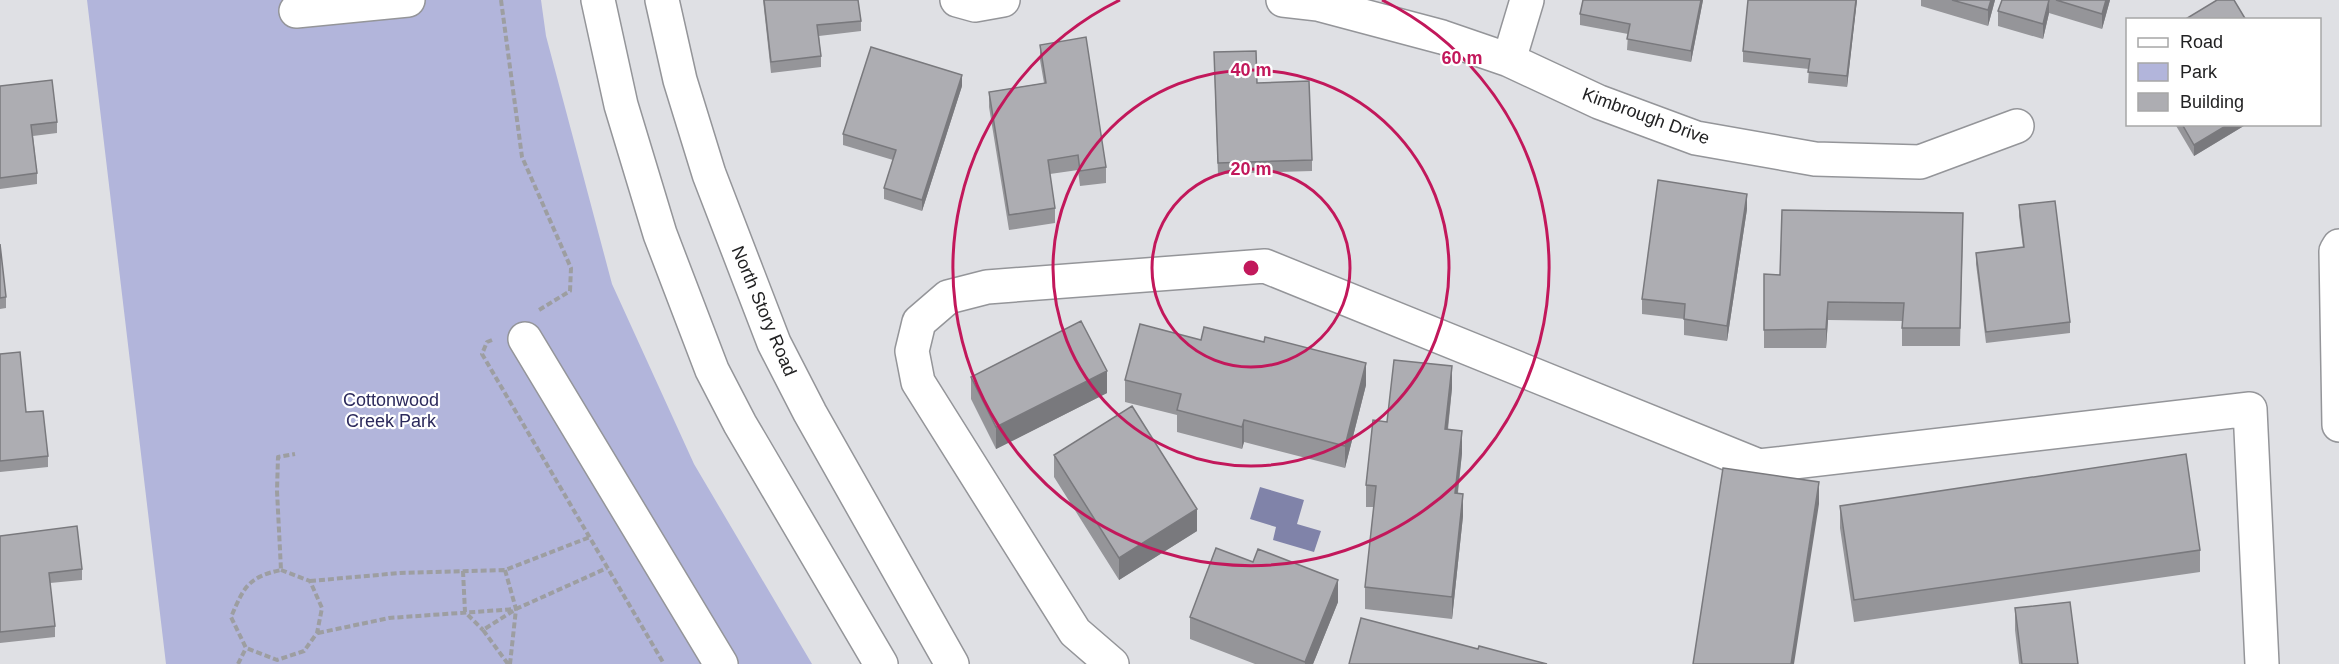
<svg xmlns="http://www.w3.org/2000/svg" width="2339" height="664" viewBox="0 0 2339 664" font-family="Arial,sans-serif">
	<rect width="100%" height="100%" fill="#dfe0e4"/>
	<path fill="#b2b5db" d="M87,0H541L546,36L612,284L694,464L812,664H166Z"/>
	<path fill="#8083a9" d="M1260,487L1304,500L1297,524L1321,531L1314,552L1273,540L1276,527L1250,519Z"/>
	<g fill="none" stroke-linecap="round" stroke-linejoin="round">
		<g stroke="#949599" stroke-width="36">
			<path id="minor" d="M957,0L975,5L1003,0
				M1283,0L1318,4L1442,37L1509,60L1599,102L1696,138L1815,159L1920,162L2017,126
				M296,11L408,0
				M1509,60L1527,0
				M2339,246L2336,251L2339,425
				M525,339L721,664
				M1112,664L1075,632L918,382L912,351L919,322L948,297L987,287L1265,266L1759,466L2250,409L2262,664"/>
		</g>
		<g stroke="#949599" stroke-width="36">
			<path id="major" d="M598,0L621,105L660,234L712,370L740,424L881,664
				M662,0L680,80L709,174L774,343L810,413L952,664"/>
		</g>
		<path stroke="#9d9ea1" stroke-width="4" stroke-dasharray="6 3" stroke-linecap="butt" d="M501,0L522,157L571,268L570,291L539,310
			M492,340L487,342L482,354L664,664
			M281,570L310,581L322,608L317,633L304,651L277,660L246,648L231,617C244,587 248,577 281,570L277,491L278,457L295,454
			M505,570L516,609L510,664
			M463,571L465,612L483,630
			M310,581L400,573L505,570L590,537
			M318,633L389,618L516,609
			M238,664L246,648
			M508,664L483,630L516,609L607,568"/>
		<use href="#minor" stroke="#fff" stroke-width="33"/>
		<use href="#major" stroke="#fff" stroke-width="33"/>
	</g>
	<path fill="#959599" d="M763,0H858L861,21V31L819,36L821,56V67L771,73Z
		M1583,0H1703L1691,62L1627,50L1628,34L1580,25V14Z
		M1857,0L1847,87L1808,83L1809,69L1743,62V51Z
		M1921,0H1995L1988,26L1921,6Z
		M2002,0H2110L2102,29L2049,13L2043,39L1998,26V11Z
		M1040,45L1106,167V183L1080,186L1078,170L1050,174L1055,208V223L1009,230L989,107V92L1044,83L1040,60Z
		M1214,63L1257,83L1312,160V171L1218,174Z
		M0,86L57,122V133L33,136L37,173V184L0,189Z
		M962,86L922,211L884,199V188L893,160L843,145V134Z
		M2175,124H2247L2194,156Z
		M2019,205L2070,322V333L1986,343L1976,264V253L2023,248L2019,216Z
		M1747,209L1727,341L1684,335V319L1642,314V299Z
		M1963,231L1960,346H1902V321L1828,320L1826,348H1764V274L1780,275Z
		M0,244L6,297V308L0,309Z
		M0,354L26,412L48,456V467L0,472Z
		M971,377L1107,393L996,449L971,399Z
		M1125,380L1366,385L1345,468L1244,442L1242,449L1177,432V415L1125,402Z
		M1452,388L1448,430L1462,453L1458,493L1463,516L1452,619L1365,609V587L1374,507H1366V485L1387,422Z
		M1054,455L1197,531L1119,580L1054,477Z
		M1840,506L2200,550V572L1854,622L1840,528Z
		M0,536L82,569V580L50,583L55,626V637L0,643Z
		M1253,562L1338,602L1313,664H1255L1190,639V617Z
		M2015,608L2078,664H2019L2015,630Z"/>
	<path fill="#79797d" d="M1701,0H1703L1691,62V51Z
		M1856,0H1857L1847,87V76Z
		M1991,0H1995L1988,26V10Z
		M2049,0V13L2043,39V24Z
		M2106,0H2110L2102,29V14Z
		M962,75V86L922,211V200Z
		M2229,124H2247L2194,156V145Z
		M1747,194V209L1727,341V326Z
		M1828,302V320L1826,348V329Z
		M1366,363V385L1345,468V446Z
		M1452,366V388L1445,452V429Z
		M1107,371V393L996,449V427Z
		M1244,420V442L1242,449V427Z
		M1462,431V453L1455,515V493Z
		M1819,482V504L1794,664H1791Z
		M1463,494V516L1452,619V597Z
		M1197,509V531L1119,580V558Z
		M1338,580V602L1313,664H1305V662Z"/>
	<path fill="#adadb2" stroke="#79797d" stroke-width="1.5" d="M764,0H858L861,21L817,25L821,56L771,62Z
		M1583,0H1701L1691,51L1627,39L1630,24L1580,14Z
		M1748,0H1856L1847,76L1808,72L1810,59L1743,51Z
		M1952,0H1991L1988,10Z
		M2002,0H2049L2043,24L1998,11Z
		M2056,0H2106L2102,14Z
		M2217,0H2234L2246,20H2184Z
		M1086,37L1106,167L1080,171L1078,155L1048,160L1055,208L1009,215L989,92L1046,83L1040,45Z
		M871,47L962,75L922,200L884,188L896,150L843,134Z
		M1256,51L1257,83L1309,81L1312,160L1218,163L1214,52Z
		M52,80L57,122L31,125L37,173L0,178V86Z
		M2182,124H2229L2194,145Z
		M1658,180L1747,194L1727,326L1684,319L1685,304L1642,299Z
		M2055,201L2070,322L1986,332L1976,253L2024,247L2019,205Z
		M1782,210L1963,213L1960,328H1902L1904,303L1828,302L1826,329L1764,330V274L1780,275Z
		M0,244L6,297L0,298Z
		M1081,321L1107,371L996,427L971,377Z
		M1140,324L1201,340L1204,327L1264,342L1265,337L1366,363L1345,446L1244,420L1242,427L1177,410L1181,394L1125,380Z
		M20,352L26,412L43,411L48,456L0,461V354Z
		M1394,360L1452,366L1445,429L1462,431L1455,493L1463,494L1452,597L1365,587L1376,486L1366,485L1373,420L1387,422Z
		M1132,406L1197,509L1119,558L1054,455Z
		M2186,454L2200,550L1854,600L1840,506Z
		M1723,468L1819,482L1791,664H1693Z
		M77,526L82,569L49,573L55,626L0,632V536Z
		M1216,548L1253,562L1258,549L1338,580L1305,662L1190,617Z
		M2070,602L2078,664H2022L2015,608Z
		M1361,618L1478,649L1479,646L1547,664H1349Z"/>
	<g fill="none" stroke="#c2185b" stroke-width="3">
		<circle cx="1251" cy="268" r="99"/>
		<circle cx="1251" cy="268" r="198"/>
		<path d="M1382 0A298 298 0 1 1 1120 0"/>
	</g>
	<g text-anchor="middle" dominant-baseline="central" stroke-width="4.5" stroke-linejoin="round" paint-order="stroke">
		<g font-size="18" fill="#222223" stroke="#fff">
			<text transform="translate(1646 116) rotate(20)">Kimbrough Drive</text>
			<text transform="translate(764 311) rotate(67)">North Story Road</text>
		</g>
		<g font-size="18" fill="#2c2a5c" stroke="#fff">
			<text x="391" y="400">Cottonwood<tspan x="391" dy="21">Creek Park</tspan></text>
		</g>
	</g>
	<circle cx="1251" cy="268" r="9" fill="#c2185b" stroke="#fff" stroke-width="3"/>
	<g font-size="18" text-anchor="middle" font-weight="bold" fill="#c2185b" stroke="#fff" stroke-width="4.5" stroke-linejoin="round" paint-order="stroke">
		<text x="1462" y="64">60 m</text>
		<text x="1251" y="76">40 m</text>
		<text x="1251" y="175">20 m</text>
	</g>
	<rect x="2126" y="18" width="195" height="108" fill="#ffffff" stroke="#a7a7a7" stroke-width="1.5"/>
	<rect x="2138" y="38" width="30" height="9" fill="#ffffff" stroke="#a7a7a7" stroke-width="1.5"/>
	<text x="2180" y="48" font-size="18" fill="#222223">Road</text>
	<rect x="2138" y="63" width="30" height="18" fill="#b2b5db" stroke="#a7a7a7" stroke-width="1.5"/>
	<text x="2180" y="78" font-size="18" fill="#222223">Park</text>
	<rect x="2138" y="93" width="30" height="18" fill="#adadb2" stroke="#a7a7a7" stroke-width="1.5"/>
	<text x="2180" y="108" font-size="18" fill="#222223">Building</text>
</svg>
